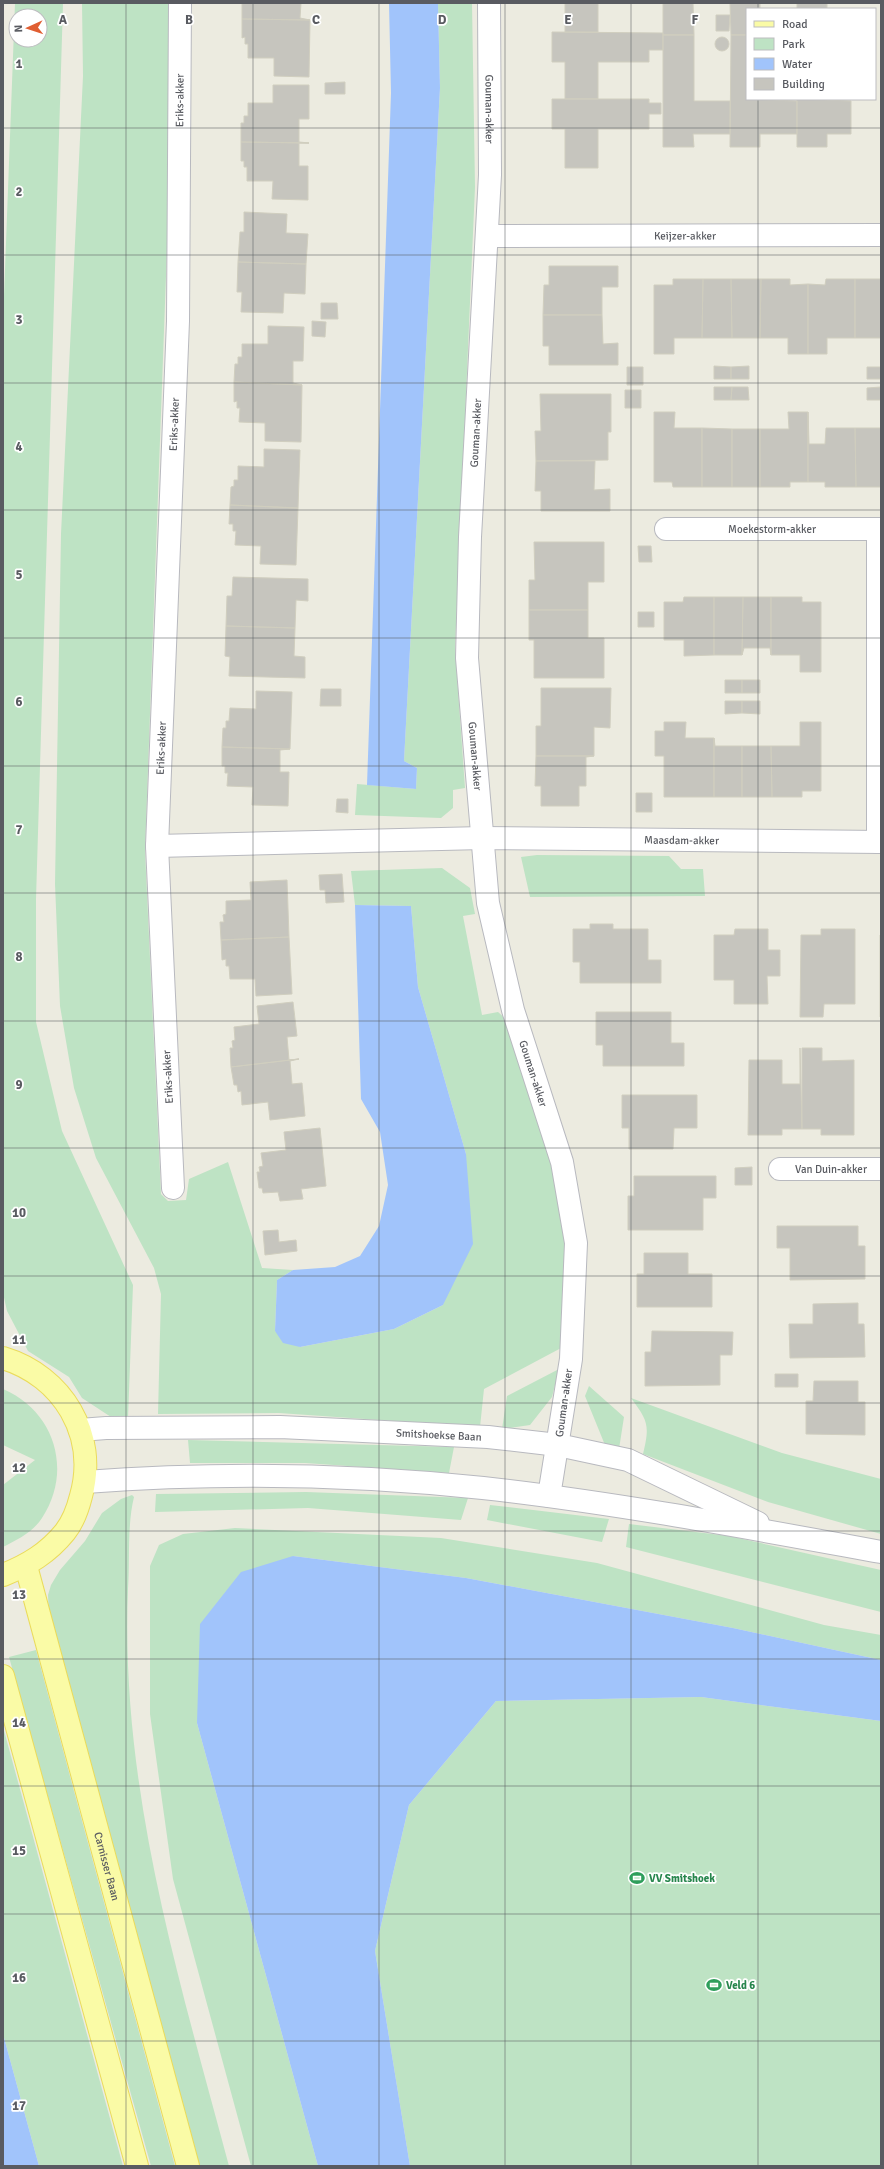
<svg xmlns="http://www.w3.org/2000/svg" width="884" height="2169" viewBox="0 0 884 2169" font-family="Signika,sans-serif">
	<rect width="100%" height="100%" fill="#ecebe0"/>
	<path fill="#bee3c4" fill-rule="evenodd" d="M15,3H63L36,899V1022L62,1131L133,1285L128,1418L111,1417L82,1398L69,1377L28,1351L7,1311L3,1293V323ZM16,16H40V40H16Z
		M82,3H170L169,194L145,851L161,1194L168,1201L186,1200L189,1179L228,1162L262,1268L293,1270L277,1280L275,1331L300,1347L394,1329L443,1305L466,1154L418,987L411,906L355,905L351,871L442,868L470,888L475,914L463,916L482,1015L498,1012L508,1021L560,1185L566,1249L563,1347L484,1389L480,1427L279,1413L158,1414L161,1294L154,1268L96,1158L74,1088L60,1006L55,884L61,534L83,76Z
		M438,3H472L475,187L455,648L465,788L453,790V808L441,818L355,815L357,784L416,789L417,768L404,761L440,88Z
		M537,855L669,856L681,869H703L705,896L530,897L521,857Z
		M559,1369L552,1397L530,1425L502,1429L507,1396Z
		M589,1386L624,1417L619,1449L605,1445L585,1396Z
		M3,1389C55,1411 73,1471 42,1518C33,1532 17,1540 3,1547V1485L35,1460L3,1445Z
		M631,1398L782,1453L881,1479V1534L768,1502L643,1454C650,1425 648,1421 631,1398Z
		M188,1440H189L454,1447L449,1473L305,1463H190Z
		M306,1492L468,1498L461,1520L308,1508L155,1512L156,1494Z
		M132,1495L134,1497C127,1525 130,1561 128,1589C120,1789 178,1975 229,2166H199L49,1618L48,1595L51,1585L60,1570L85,1541L102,1513L121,1499Z
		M490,1505L609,1519L602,1542L487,1520Z
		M629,1524L729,1536L881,1570V1612L626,1547Z
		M235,1528L441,1538L597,1563L824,1625L881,1635V1660L733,1628L466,1578L293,1556L197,1723L318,2166H251L173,1879L150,1714V1566L159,1545L183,1534Z
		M36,1650L157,2099L175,2166H151L9,1657Z
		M701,1697L881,1721V2166H410L375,1951L409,1805L496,1701Z
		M3,1727L123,2166H39L3,2034Z"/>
	<path fill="#a1c4fb" d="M389,3H438L440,88L404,761L417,768L416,789L367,785L391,93Z
		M355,905L411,906L418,987L466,1154L473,1244L443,1305L394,1329L300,1347L283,1343L275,1331L277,1280L293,1270L335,1267L360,1256L379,1226L388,1185L380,1132L361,1099Z
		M293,1556L466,1578L733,1628L881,1660V1721L701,1697L496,1701L409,1805L375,1951L410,2166H318L197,1723L200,1624L241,1572Z
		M3,2034L39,2166H3Z"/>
	<path fill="#c6c5be" stroke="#d0cebf" d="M242,3H301L300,18L310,20L242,19Z
		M565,3H598V32H565Z
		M663,3H693L694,35H663Z
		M730,3H760V9H747V35H731Z
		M797,3H827V9H797Z
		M716,15H730L729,31H716Z
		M242,19L310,20L309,77L274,76V58H248V44H245V37L242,38Z
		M552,32L663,33V50H649V62H598V99H565V62H552Z
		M663,35H694V101H730V134H693L694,147H663Z
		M731,35H747V99L797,101V134H760V147H730Z
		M715 44a7 7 0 1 1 14 0a7 7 0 1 1-14 0Z
		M345,82V94H325V83Z
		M273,85H309V119H299V142L309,143L241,142V123H244V116H248V103H273Z
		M552,99H649V103H661V114H649V129H598V168H565V129H552Z
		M797,99L851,101V134H827V147H797Z
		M241,142L309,143H299V166H308V200L272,199L273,181H247V167H244V161H241Z
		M244,212L287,214L286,233L308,234L306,264L238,262L240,232H244Z
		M238,262L306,264L305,294L284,293L283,313L241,312L242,292H237Z
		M549,266H618V287H602V315H543L544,285H549Z
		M673,279H703L702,338H674V354H654V285H673Z
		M703,279H731L732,338H702Z
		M731,279H761L760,338H732Z
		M761,279H790V285L808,284V354H788V338H760Z
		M826,279H855V338H827V354H808V284L825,285Z
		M855,279H881V338H855Z
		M321,303H337L338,319H321Z
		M543,315H602L603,344L618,343V365H549V346H543Z
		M312,321L326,322L325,337L312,336Z
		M268,326L304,327L303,361H293V383L302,385L234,382L235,364H238V357H242V344H268Z
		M714,366L731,367V379H714Z
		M749,366V379H731V367Z
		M627,367H643V385H627Z
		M867,367H881V379H867Z
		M234,382L302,385L301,442L265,441V423L239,422L240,408H237V401L234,402Z
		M714,387H732L731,400H714Z
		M732,387H748L749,400H731Z
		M881,387V400H867V388Z
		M625,390H641V408H625Z
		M540,394H611V432H608V460L536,461L535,431H541Z
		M654,412H675L674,428H702V487H673L672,482H654Z
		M788,412H808V482H790V487H760V429H789Z
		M808,412L809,444H825L826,428H855L856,487H825V482H808Z
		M702,428L732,429V487H702Z
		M855,428H881V487H856Z
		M732,429H760V487H732Z
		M264,449L300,450L298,508L230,505L231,487L234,486V480H238V466L264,467Z
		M536,461H595L594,490L610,489V511H541V491H535Z
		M230,505L298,508L296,565L260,564L261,546L235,545L236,531H233V524H229Z
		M534,542H604V582H588V610H529V580H535Z
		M638,546H651L652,562H639Z
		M233,577L308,579V601L296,600L295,628L226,626L227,596H232Z
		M684,597H714V655L684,656V640H664V602H683Z
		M714,597H743L742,655H714Z
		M743,597H771V655L770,648H744L742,655Z
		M771,597H802V602H821V672H800V655H771Z
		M529,610H588V638H604V678H534V640H529Z
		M638,612H654V627H638Z
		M226,626L295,628L294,656L305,657V678L229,676L230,657L225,656Z
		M725,680H742V693H725Z
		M742,680H760V693H742Z
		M541,688H611L610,728L594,727V756H536V726H541Z
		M321,689H341V706H320Z
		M256,691L292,692L290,749L222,747L223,728H226V721H229L230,708L256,709Z
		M725,701H742V713L725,714Z
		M742,701H760V714L742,713Z
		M664,722H686L685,738H714V797H664V756H655V731H664Z
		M800,722H821V791H802V797H772L771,746H800Z
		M714,738L715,746H742V797H714Z
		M742,746H771L772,797H742Z
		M222,747L290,749L280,750V772H289L288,806L252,805L253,787L227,786L228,773H225V766H222Z
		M536,756H594L586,757V786H579V806H541V786H535Z
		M636,793H652V812H636Z
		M337,799H348V813L336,812Z
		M342,874L344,902L326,903L325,890H320L319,875Z
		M287,880L289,937L221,940L220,922H224L223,915L226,914V901L251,900L250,882Z
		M590,924H613V929H648V960H661V983H580V962H573V929H590Z
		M735,929H768V950H780V976H767L768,1004H734V980H714V935H734Z
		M821,929H855V1004H824L823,1017H800L801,935H821Z
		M880,935H881V1017H880Z
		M289,937L292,994L256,996L255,979H230L229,966H226V959L222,960L221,940Z
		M293,1002L297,1036L287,1037L289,1060L299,1059L231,1067L230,1048H233L232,1041L235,1040L234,1027L259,1024L257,1006Z
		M596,1012H671V1043H684V1066H603V1045H596Z
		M800,1048L802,1129H782V1135H748L749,1060H782V1084H800Z
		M802,1048H822V1061L854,1060V1135H821V1129H802Z
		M299,1059L290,1061L292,1084L302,1083L305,1116L270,1120L268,1102L242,1105L241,1091L238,1092L237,1085H234L231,1067Z
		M622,1095H697V1128H674L673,1149H629V1128H622Z
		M320,1128L326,1186L301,1189L303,1199L280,1201L278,1192L263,1193L262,1188H259L257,1172H260L259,1167L263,1166L261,1153L286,1150L284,1132Z
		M752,1167V1185H735V1168Z
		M634,1176H716V1198H703V1230H628V1196H634Z
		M777,1226H858V1246H865V1279L790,1280V1248H777Z
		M278,1230L279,1242L296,1240L297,1251L265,1255L263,1231Z
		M644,1253H688V1274H712V1307H637V1274H644Z
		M858,1303V1324H864L865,1357L790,1358L789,1324H813V1304Z
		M652,1331L733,1332L732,1355H720V1385L645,1386V1352H651Z
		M775,1374H798V1387H775Z
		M814,1381H858V1402H865V1435L806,1434V1401H813Z"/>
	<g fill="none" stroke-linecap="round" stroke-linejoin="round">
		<g stroke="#b8b9bf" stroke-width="24">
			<g id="minor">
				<path id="s1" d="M489,3L490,175L470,537L467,658L488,903L513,1010L562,1162L576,1243L571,1359L549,1496"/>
				<path id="s2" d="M488,236L881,235"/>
				<path id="s3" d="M666,529H881"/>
				<path d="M878,842V529"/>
				<path id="s4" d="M157,846L178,321L180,3"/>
				<path id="s5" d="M780,1169H881"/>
				<path id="s6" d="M173,1188L157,846L483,838L881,842"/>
				<path id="s7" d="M80,1430L106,1428L280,1427L488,1437L558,1445L628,1460L758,1523"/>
				<path d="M85,1482C217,1472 352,1474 483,1488C617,1503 749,1528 881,1552"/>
			</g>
		</g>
		<g stroke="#eadb5b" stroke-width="24">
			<g id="major">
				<path d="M3,1358C63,1376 98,1435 81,1496C78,1508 73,1522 65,1532C48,1553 28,1565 3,1575"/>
				<path id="s8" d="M26,1566L188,2166"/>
				<path d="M3,1676L137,2166"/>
			</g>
		</g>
		<use href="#minor" stroke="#fff" stroke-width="22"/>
		<use href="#major" stroke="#fafba6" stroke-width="22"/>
	</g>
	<path fill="none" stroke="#595b61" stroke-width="1" stroke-opacity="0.55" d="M126,3V2166M253,3V2166M379,3V2166M505,3V2166M631,3V2166M758,3V9M758,99V2166M3,128H881M3,255H881M3,383H881M3,510H881M3,638H881M3,766H881M3,893H881M3,1021H881M3,1148H881M3,1276H881M3,1403H881M3,1531H881M3,1659H881M3,1786H881M3,1914H881M3,2041H881"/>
	<defs>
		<g id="stadium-bare" transform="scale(1.2)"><path d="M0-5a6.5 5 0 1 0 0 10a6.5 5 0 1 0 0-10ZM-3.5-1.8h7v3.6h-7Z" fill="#2e9e5b" stroke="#fff" stroke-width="2.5" paint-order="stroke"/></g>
	</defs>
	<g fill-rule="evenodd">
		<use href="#stadium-bare" x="637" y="1878"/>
		<use href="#stadium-bare" x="714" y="1985"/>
	</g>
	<g text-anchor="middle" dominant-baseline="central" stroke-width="3.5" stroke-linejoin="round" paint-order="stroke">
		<g font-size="11" fill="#595b61" stroke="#fff">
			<text stroke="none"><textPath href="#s4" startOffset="746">Eriks-akker</textPath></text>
			<text stroke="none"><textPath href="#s1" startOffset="106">Gouman-akker</textPath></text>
			<text stroke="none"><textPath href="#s2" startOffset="197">Keijzer-akker</textPath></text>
			<text stroke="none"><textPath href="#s4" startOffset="422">Eriks-akker</textPath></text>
			<text transform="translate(476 433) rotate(-87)">Gouman-akker</text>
			<text stroke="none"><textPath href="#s3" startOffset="106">Moekestorm-akker</textPath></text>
			<text stroke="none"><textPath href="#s4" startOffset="98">Eriks-akker</textPath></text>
			<text stroke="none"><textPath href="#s1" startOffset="754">Gouman-akker</textPath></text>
			<text stroke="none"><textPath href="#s6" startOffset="867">Maasdam-akker</textPath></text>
			<text stroke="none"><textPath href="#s1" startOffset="1078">Gouman-akker</textPath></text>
			<text transform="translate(168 1077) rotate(-93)">Eriks-akker</text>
			<text stroke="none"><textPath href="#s5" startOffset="51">Van Duin-akker</textPath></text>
			<text transform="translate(564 1403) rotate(-82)">Gouman-akker</text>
			<text stroke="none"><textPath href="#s7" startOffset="359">Smitshoekse Baan</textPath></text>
			<text stroke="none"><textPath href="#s8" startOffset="311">Carnisser Baan</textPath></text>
		</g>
		<g font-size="11" font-weight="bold" fill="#27864d" stroke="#fff" text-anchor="start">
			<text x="649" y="1878">VV Smitshoek</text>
			<text x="726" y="1985">Veld 6</text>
		</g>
	</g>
	<g font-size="13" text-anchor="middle" font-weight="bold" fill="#595b61" stroke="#fff" stroke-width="3.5" stroke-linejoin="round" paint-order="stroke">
		<text x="63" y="24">A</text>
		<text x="189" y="24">B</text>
		<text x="316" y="24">C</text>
		<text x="442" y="24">D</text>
		<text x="568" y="24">E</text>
		<text x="695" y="24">F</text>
		<text x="19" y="68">1</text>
		<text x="19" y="196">2</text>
		<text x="19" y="324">3</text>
		<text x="19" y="451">4</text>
		<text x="19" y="579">5</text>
		<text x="19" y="706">6</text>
		<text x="19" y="834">7</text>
		<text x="19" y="961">8</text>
		<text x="19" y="1089">9</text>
		<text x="19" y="1217">10</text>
		<text x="19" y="1344">11</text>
		<text x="19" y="1472">12</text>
		<text x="19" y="1599">13</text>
		<text x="19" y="1727">14</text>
		<text x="19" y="1855">15</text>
		<text x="19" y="1982">16</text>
		<text x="19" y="2110">17</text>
	</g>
	<rect width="884" height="2169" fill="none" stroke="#595b61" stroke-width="8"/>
	<rect x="746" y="8" width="130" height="92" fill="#ffffff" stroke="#bdbdc0"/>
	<rect x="754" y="21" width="20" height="6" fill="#fafba6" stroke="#bdbdc0"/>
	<text x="782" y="28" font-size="12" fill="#595b61">Road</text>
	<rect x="754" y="38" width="20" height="12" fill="#bee3c4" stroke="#bdbdc0"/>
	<text x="782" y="48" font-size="12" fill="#595b61">Park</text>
	<rect x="754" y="58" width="20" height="12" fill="#a1c4fb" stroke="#bdbdc0"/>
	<text x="782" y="68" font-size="12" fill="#595b61">Water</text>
	<rect x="754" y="78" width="20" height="12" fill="#c6c5be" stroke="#bdbdc0"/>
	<text x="782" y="88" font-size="12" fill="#595b61">Building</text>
	<g transform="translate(28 28) rotate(267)"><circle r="19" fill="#ffffff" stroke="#bdbdc0"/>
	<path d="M0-3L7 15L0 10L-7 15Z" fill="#e05e32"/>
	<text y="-6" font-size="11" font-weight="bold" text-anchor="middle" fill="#595b61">N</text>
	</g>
</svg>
